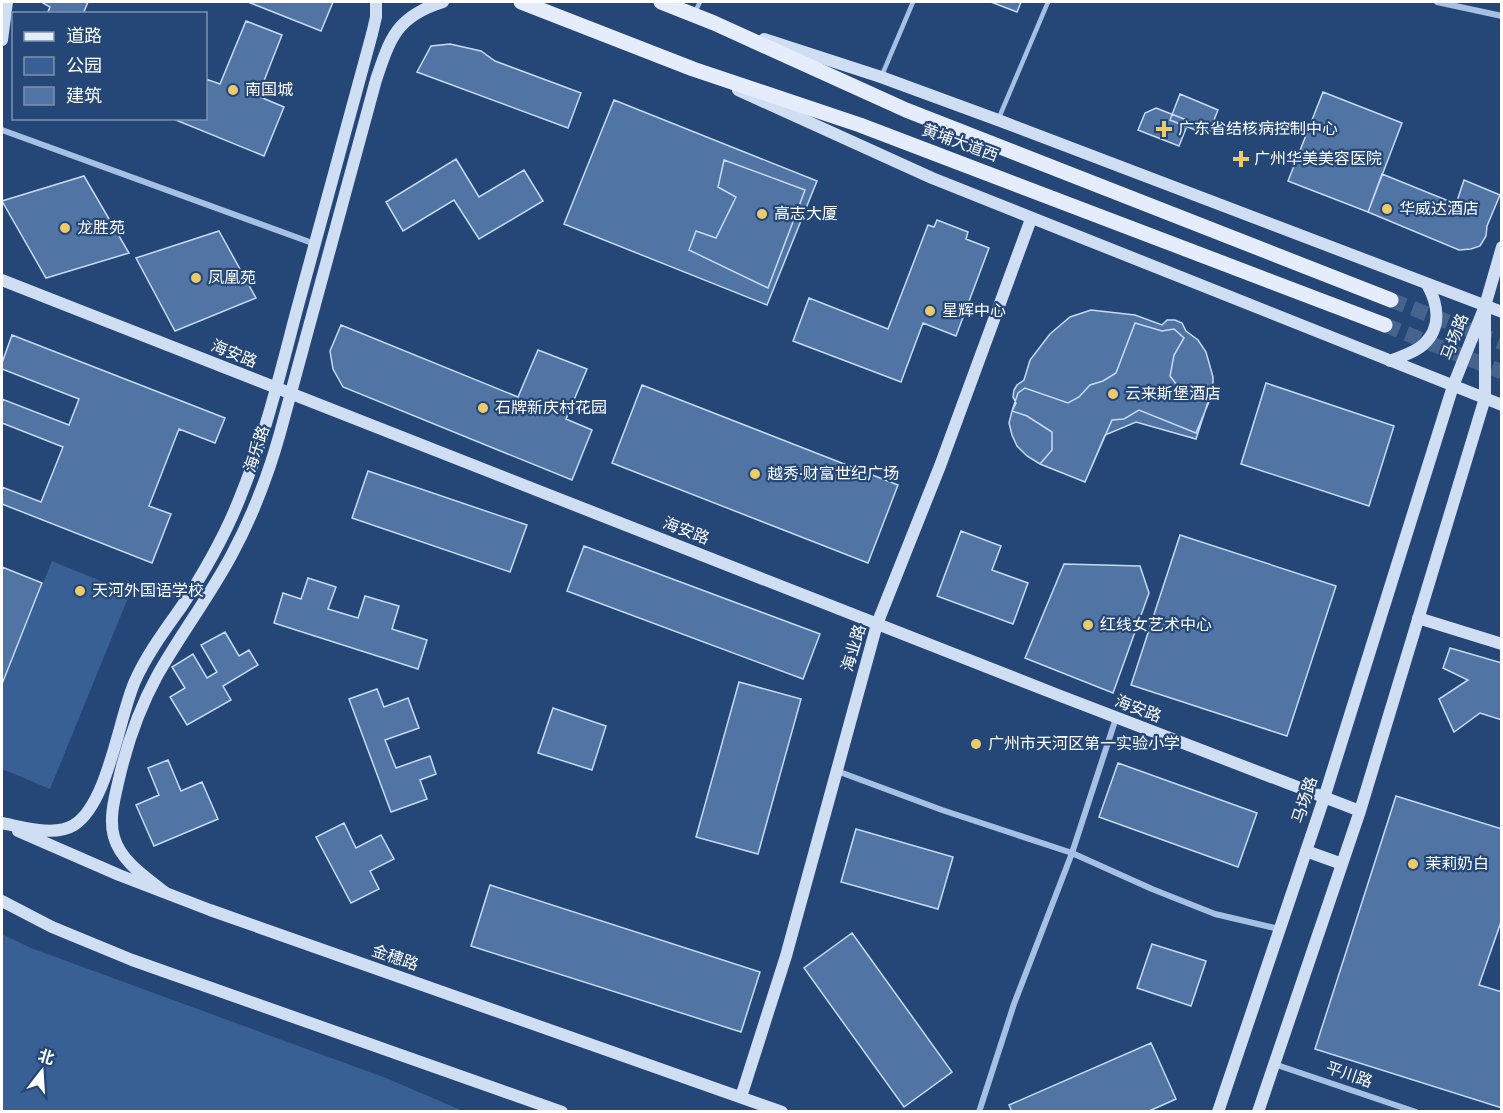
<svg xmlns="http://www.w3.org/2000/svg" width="1503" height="1113" viewBox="0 0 1503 1113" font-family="'Source Sans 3','Noto Sans SC',sans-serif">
	<rect width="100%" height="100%" fill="#244778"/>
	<path fill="#386095" d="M52,561L130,593L50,789L2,769V684Z
		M2,934L31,948L386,1078L463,1111H2Z"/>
	<path fill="#5074a4" stroke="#c8daf3" stroke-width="1.5" d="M43,2H88L83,14H47L50,7L43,3Z
		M248,2H333L321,31Z
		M991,2H1021L1017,12Z
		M246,21L282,35L258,96L284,107L264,156L171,118H206V79L220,84Z
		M450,44L481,51L495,61L581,93L568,128L417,72L431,46Z
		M1323,92L1402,123L1368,212L1288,181Z
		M1180,94L1218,110L1208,135L1170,120Z
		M614,100L817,181L767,305L564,224Z
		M1156,108L1189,121L1179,146L1138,130L1145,113Z
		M456,159L479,197L524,170L543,201L479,239L454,200L403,231L386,202Z
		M724,160L805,190L768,288L689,250L696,231L716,238L736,197L718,187Z
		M1382,174L1456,204L1464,180L1500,195L1487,226L1486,236L1480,246L1471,249L1459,250L1368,212Z
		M84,176L129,253L46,278L2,201Z
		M937,220L968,232L966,239L989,248L956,336L923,323L901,382L793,341L809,298L888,329L928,225L934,227Z
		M219,231L256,298L175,331L136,258Z
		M1091,310L1135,315L1162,325L1167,320H1175L1182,323L1186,331L1198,340L1206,352L1213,377V392L1196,433L1139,410L1124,419L1112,420L1085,482L1040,464L1027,456L1017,446L1012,435L1009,423L1012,411L1016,403L1013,397L1014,390L1017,385L1024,380L1030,360L1050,334L1070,317Z
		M1135,323L1162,331L1174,329L1184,338L1174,355L1170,376L1180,389L1208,402L1196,439L1136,422L1105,435L1085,482L1040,464L1052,450V432L1027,416L1012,411L1018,393L1025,388L1068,403L1079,397L1090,385L1103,381L1116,373Z
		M341,325L518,397L538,350L587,369L566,419L592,430L572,480L343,387L333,369L330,351Z
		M12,335L225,418L215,443L179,429L149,506L171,514L152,563L2,504V487L41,502L63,447L2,423V399L69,425L79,399L2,369V363Z
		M1266,383L1394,426L1369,506L1241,464Z
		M642,385L898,485L868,563L612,463Z
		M368,471L527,525L510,572L352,518Z
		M961,531L1001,546L992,570L1028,583L1013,624L937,596Z
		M1180,535L1336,586L1287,736L1131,685Z
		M584,546L820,634L803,679L567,591Z
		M1064,564L1140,566L1149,593L1113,693L1025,658Z
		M2,567L42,583L2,684Z
		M308,578L336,587L328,609L358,618L365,596L399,606L392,629L427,640L418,669L274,623L283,593L301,599Z
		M225,632L239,656L249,650L258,665L223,686L231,700L187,725L170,697L185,688L172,667L193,654L207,678L217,672L201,645Z
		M1450,648L1502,663V720L1480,713L1454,732L1439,699L1468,680L1443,668Z
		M739,682L801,699L758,854L696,837Z
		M377,689L384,707L408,698L419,728L385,740L396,768L430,756L436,774L420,780L427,799L391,812L349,699Z
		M553,708L606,726L592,770L538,753Z
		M168,760L181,791L202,782L218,819L154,846L136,805L159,795L148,768Z
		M1118,763L1257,813L1238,867L1099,817Z
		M1396,796L1502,829V919L1479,985L1502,992V1108L1315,1049Z
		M344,823L356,848L381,835L394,859L370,871L379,889L351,903L316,837Z
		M856,829L953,857L938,909L841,882Z
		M490,885L760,972L741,1032L471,946Z
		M852,933L952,1072L904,1107L804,968Z
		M1152,944L1206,961L1191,1006L1137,988Z
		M1151,1043L1176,1099L1147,1112H1012L1009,1105Z"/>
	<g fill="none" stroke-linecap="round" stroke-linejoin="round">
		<path stroke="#45638c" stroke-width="15" stroke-dasharray="15 8" stroke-linecap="butt" d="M1391,300L1502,343
			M1385,325L1502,372"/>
		<path stroke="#a6c0e3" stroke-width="4.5" d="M695,12L700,2
			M882,75L913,2
			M998,120L1048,2"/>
		<path stroke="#a6c0e3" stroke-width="6" d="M1437,2L1502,16
			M2,130L315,244
			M837,771L942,810L1072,853L1152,889L1215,914L1279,929
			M1274,1064L1416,1112
			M979,1112L1014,1004L1072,853L1116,718"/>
		<path stroke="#cfdef3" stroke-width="12" d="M764,39L881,77L998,120L1502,312
			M2,40L7,2
			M738,90L932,178L1502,405
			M2,280L1058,695L1360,811
			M1390,361C1401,356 1415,353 1424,344C1442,327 1438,304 1427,284
			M1418,618L1502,644
			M2,823C23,827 54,837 74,825C108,804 119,717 135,681C147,654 165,630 182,606C205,571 226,534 241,495C265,436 280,374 296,313C322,220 346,127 372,34L376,17V2
			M18,831L119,875L210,910L782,1112
			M1306,851L1342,864
			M166,893C147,878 121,862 114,837C109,820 114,800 118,783C126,747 139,709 157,676C180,635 209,597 231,556C252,517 268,476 280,433L376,80C390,38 397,16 443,2
			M2,901L52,927L132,960L562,1112
			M741,1097L786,956L877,624L940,466L1031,219
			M1218,1112L1324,798L1453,386L1485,306L1502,247
			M1258,1112L1360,811L1485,398V313"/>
		<path stroke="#e5edfc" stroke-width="15" d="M521,2L693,69L860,125L1385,325
			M661,2L714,23L906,110L1391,300"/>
	</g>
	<g fill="#edcb6a" stroke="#244778" stroke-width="2">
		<circle cx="233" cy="90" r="6"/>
		<path d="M1161 120h6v6h6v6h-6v6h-6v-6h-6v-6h6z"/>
		<path d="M1238 150h6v6h6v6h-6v6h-6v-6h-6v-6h6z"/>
		<circle cx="1387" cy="209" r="6"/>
		<circle cx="762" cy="214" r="6"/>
		<circle cx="65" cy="228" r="6"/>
		<circle cx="196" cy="278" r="6"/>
		<circle cx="930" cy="311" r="6"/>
		<circle cx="1113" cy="394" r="6"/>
		<circle cx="483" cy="408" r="6"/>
		<circle cx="755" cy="474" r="6"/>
		<circle cx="80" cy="591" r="6"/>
		<circle cx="1088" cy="625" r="6"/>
		<circle cx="976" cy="744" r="6"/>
		<circle cx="1413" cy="864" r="6"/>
	</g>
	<g text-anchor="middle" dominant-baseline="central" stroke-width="4.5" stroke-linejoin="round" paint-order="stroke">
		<g font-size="16" fill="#fff" stroke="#244778" text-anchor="start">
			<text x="245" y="90">南国城</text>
			<text x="1178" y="129">广东省结核病控制中心</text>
			<text x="1254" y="159">广州华美美容医院</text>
			<text x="1399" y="209">华威达酒店</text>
			<text x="774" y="214">高志大厦</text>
			<text x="77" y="228">龙胜苑</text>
			<text x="208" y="278">凤凰苑</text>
			<text x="942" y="311">星辉中心</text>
			<text x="1125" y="394">云来斯堡酒店</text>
			<text x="495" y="408">石牌新庆村花园</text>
			<text x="767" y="474">越秀·财富世纪广场</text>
			<text x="92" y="591">天河外国语学校</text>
			<text x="1100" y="625">红线女艺术中心</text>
			<text x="988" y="744">广州市天河区第一实验小学</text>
			<text x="1425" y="864">茉莉奶白</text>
		</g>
		<g font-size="16" fill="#fff" stroke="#244778">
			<text transform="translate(960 143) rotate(20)">黄埔大道西</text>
			<text transform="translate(1455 337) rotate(-69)">马场路</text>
			<text transform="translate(234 354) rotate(22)">海安路</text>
			<text transform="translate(257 449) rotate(-72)">海乐路</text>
			<text transform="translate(686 531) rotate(21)">海安路</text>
			<text transform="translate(854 648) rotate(-73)">海业路</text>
			<text transform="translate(1138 709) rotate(21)">海安路</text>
			<text transform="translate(1305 800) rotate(-72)">马场路</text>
			<text transform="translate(395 958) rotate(19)">金穗路</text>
			<text transform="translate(1349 1075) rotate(19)">平川路</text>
		</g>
	</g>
	<rect width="1503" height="1113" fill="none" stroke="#ffffff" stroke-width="6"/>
	<rect x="12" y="12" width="195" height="108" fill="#244778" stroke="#7c91ae" stroke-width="1.5"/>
	<rect x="24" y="32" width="30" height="9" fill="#e5edfc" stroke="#7c91ae" stroke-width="1.5"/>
	<text x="66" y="42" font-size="18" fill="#ffffff">道路</text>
	<rect x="24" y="57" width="30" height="18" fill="#386095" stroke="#7c91ae" stroke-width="1.5"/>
	<text x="66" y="72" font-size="18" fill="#ffffff">公园</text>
	<rect x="24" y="87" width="30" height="18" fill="#5074a4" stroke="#7c91ae" stroke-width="1.5"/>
	<text x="66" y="102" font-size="18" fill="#ffffff">建筑</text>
	<g transform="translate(42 1071) rotate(17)" stroke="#244778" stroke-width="4.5" paint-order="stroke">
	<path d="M0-4.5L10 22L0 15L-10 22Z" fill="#ffffff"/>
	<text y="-9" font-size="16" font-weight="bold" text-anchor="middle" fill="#ffffff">北</text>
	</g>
</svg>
